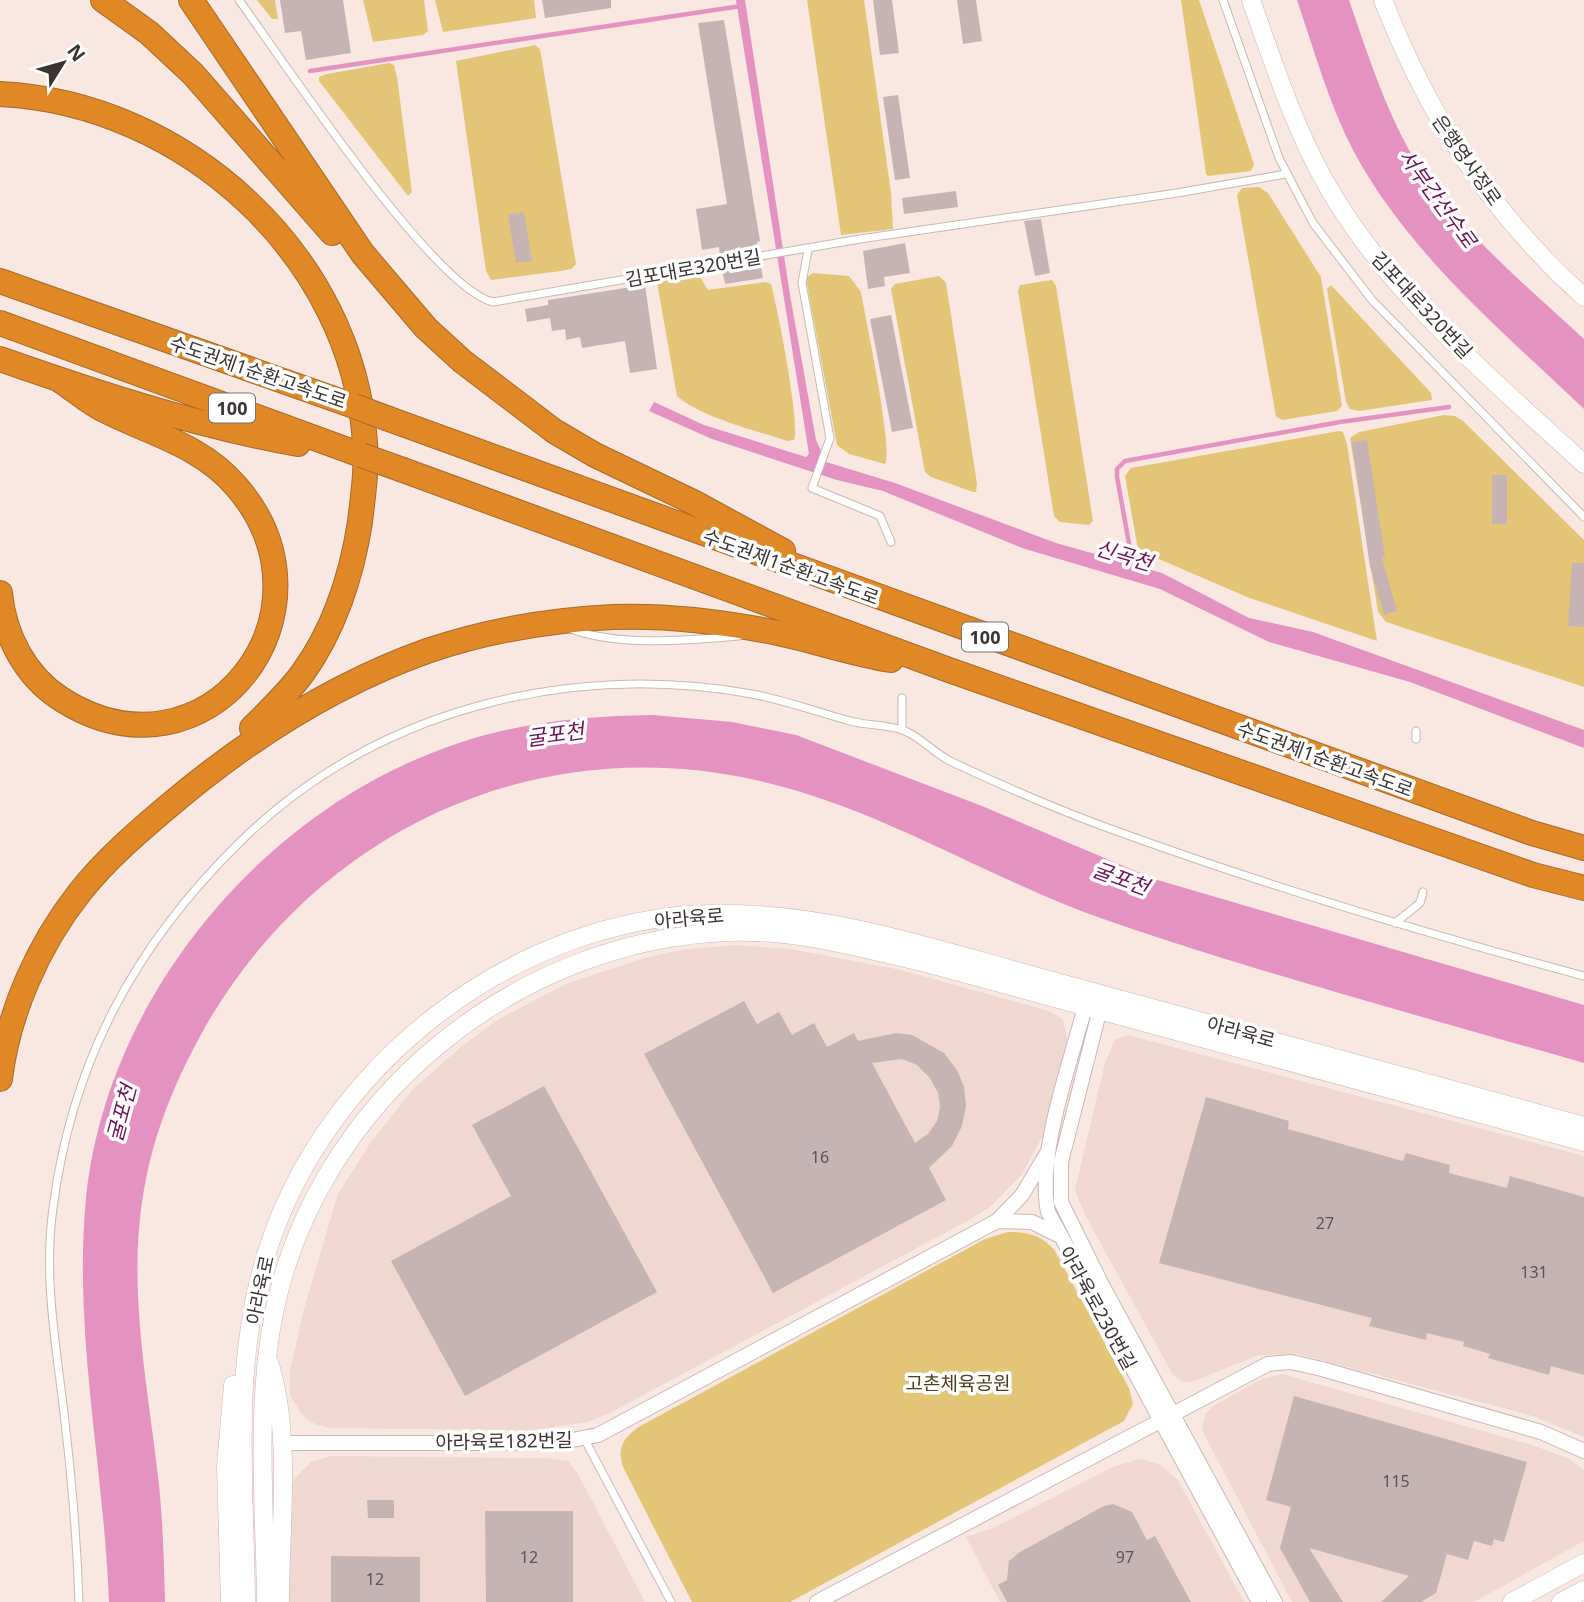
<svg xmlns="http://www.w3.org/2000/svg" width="1584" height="1602" viewBox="0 0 1584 1602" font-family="'Noto Sans','Noto Sans KR',sans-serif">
	<rect width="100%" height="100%" fill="#f9e7e2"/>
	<path fill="#f0d7cf" d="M735,945L791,949L901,970L1049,1011L1063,1019L1067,1040L1049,1114L1042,1137L1022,1174L990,1207L967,1221L608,1414L587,1422L534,1430L330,1428L315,1424L304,1417L290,1396V1371L304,1309L338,1194L371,1142L413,1089L462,1046L499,1019L568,983L645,958L680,950Z
		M1128,1035L1584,1156V1437L1536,1417L1298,1354L1259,1355L1192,1382H1184L1173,1375L1085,1215L1075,1190L1105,1063L1115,1040Z
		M1282,1374L1529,1444L1568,1458L1584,1470V1541L1474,1602H1292L1202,1430L1205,1414L1213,1406L1262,1379Z
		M331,1456L544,1458L568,1461L578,1474L645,1602H288L291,1488L295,1478L311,1462Z
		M1140,1459L1161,1465L1178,1480L1244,1602H1000L966,1537L993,1528L1113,1467Z"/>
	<path fill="#e3c578" d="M257,0H275L278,19H272Z
		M363,0H424L428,31L423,35L373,42Z
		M435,0H534L536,18L443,32Z
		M807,0H864L891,193L893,229L841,235Z
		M1181,0H1199L1254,164L1251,171L1208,176L1206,174Z
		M535,45L540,49L576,264L571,269L561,271L491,280L486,271L456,61Z
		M389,63L394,65L397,77L412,192L408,196L319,81V77L327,74Z
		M1259,187L1268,193L1321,277L1342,406L1337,411L1283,420L1276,417L1237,195L1242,188Z
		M697,272L708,290L766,282L771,284C777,305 801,427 794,440L787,441C755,430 702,418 677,396L657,282Z
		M813,273L849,276L861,292C865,316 894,452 885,464L849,454L837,445L807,284V277Z
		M939,276L946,283L977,484L976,492H973L931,477L925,472L891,289L895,284Z
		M1052,280L1056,286L1093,521L1089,525L1060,522L1054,516L1018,291L1020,285Z
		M1331,285L1431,393L1432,400L1359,411L1350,409L1346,402L1327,289Z
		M1444,415L1455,416L1463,421L1584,540V687L1386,622L1378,612L1350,438L1359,432Z
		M1339,431L1343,432L1347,444L1377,641L1247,597L1138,550L1125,476L1131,468Z
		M1008,1232C1028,1232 1042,1235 1055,1251L1129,1388L1133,1404L1124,1421L790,1602H692L624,1469C615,1447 625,1435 644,1424L985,1239Z"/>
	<path fill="#e492c2" d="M736,0H745L790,295L816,440L826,462L895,483L1056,543L1162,573L1249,618L1313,632L1584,730V748L1410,682L1269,642L1160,589L1022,548L883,491L837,480L712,439L649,411L654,402L704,425L806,457L809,454Z
		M1297,0H1349C1371,64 1393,134 1434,189C1476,244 1533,292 1584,339V409C1501,330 1407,252 1353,150C1329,104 1314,50 1297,0Z
		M653,715L732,722L796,735L982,806L1154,879L1584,1005V1063C1424,1017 1263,974 1106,920C986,878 876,805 751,779C533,732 320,831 208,1022C180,1071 157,1123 146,1179C125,1281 148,1384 159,1485C163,1524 164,1563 165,1602H109C104,1468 73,1333 86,1198C106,1001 257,817 442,749C510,723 581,716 653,715Z"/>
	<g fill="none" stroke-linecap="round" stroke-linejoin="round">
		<path stroke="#e492c2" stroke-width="4.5" d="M310,71L741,6
			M1134,571L1117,477V469L1125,461L1340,422L1449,407"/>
	</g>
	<path fill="#c6b4b5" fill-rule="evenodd" d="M280,0H343L351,53L306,60L301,31L285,33Z
		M542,0H611V8L545,18Z
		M873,0H892L899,53L880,55Z
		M957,0H976L982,41L963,44Z
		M724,20L760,241L757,242L758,250L720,257L719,247L702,250L696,209L727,204L698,23Z
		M898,95L910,178L895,180L883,97Z
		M956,191L958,207L904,214L902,198Z
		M524,212L532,261L516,263L508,215Z
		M1041,219L1050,273L1035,276L1024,221Z
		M905,243L910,273L884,277L885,286L868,289L863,251Z
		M760,262L763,278L725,284L722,269Z
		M645,285L657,369L630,373L625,341L582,348L580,337L566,340L565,329L552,331L550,318L527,322L525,309L548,305V300Z
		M891,315L913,428L892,432L870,319Z
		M1367,440L1385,557L1382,558L1397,611L1384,615L1370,567L1352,442Z
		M1492,475H1507V524H1492Z
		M1572,563H1584V627L1568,626Z
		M744,1001L757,1024L779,1012L792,1035L814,1023L827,1047L854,1033L858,1041L896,1033L912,1035L944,1053L957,1070L964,1087L966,1106L962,1126L952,1146L929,1168L946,1200L773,1293L644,1054ZM902,1059L917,1065L930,1078L938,1093L940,1107L937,1121L928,1134L915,1143L872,1063Z
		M544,1086L657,1292L465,1396L391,1261L511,1196L472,1125Z
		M1206,1097L1289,1121L1288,1129L1403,1161L1406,1153L1450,1165L1449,1173L1507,1188L1510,1176L1584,1197V1375L1551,1366L1549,1375L1488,1358L1490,1354L1463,1346L1464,1342L1427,1333L1426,1340L1369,1326L1372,1318L1159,1263Z
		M1294,1396L1527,1462L1504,1542L1494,1539L1492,1546L1474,1541L1468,1560L1447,1554L1436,1593L1421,1602H1381L1409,1576L1309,1548L1343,1602H1310L1280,1548L1291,1507L1266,1500Z
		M367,1500H394V1518H368Z
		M1113,1504L1132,1512L1147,1540L1155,1536L1191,1602H1007L998,1585L1007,1580L1009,1561L1020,1552L1104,1506Z
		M485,1511H573V1602H486Z
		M331,1556L420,1557V1602H331Z"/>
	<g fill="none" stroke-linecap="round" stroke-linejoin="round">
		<g stroke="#c9b8b3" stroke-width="9">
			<path id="service" d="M239,0C282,59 433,288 493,302L860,239L1177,193L1286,174
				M1223,0L1279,158L1313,223L1372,300L1584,517
				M808,250L802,283L830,438L812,488L880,516L891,542
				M571,629C619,647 689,640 739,636
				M902,698V729
				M1416,739V731
				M1395,923L1420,903L1423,892
				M585,1440L671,1602
				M79,1602C77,1541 72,1482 65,1422C57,1350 43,1279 53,1208C72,1061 135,945 240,842C374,710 568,661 752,694C785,700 817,712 850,721C868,726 888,724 905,731C922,738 935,754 952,762C1003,786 1056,809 1108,828C1264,885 1424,933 1584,976"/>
		</g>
		<g stroke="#c9b8b3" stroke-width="16">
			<path id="minor" d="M1087,999C1072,1060 1036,1152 1048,1212L1259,1602
				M1102,1001L1061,1162V1202L1101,1283L1275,1602
				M997,1221L1032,1222L1058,1235
				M281,1443H557L598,1435L997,1221L1022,1195L1047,1153
				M817,1602L1268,1364L1291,1362L1322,1369L1541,1432L1584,1451"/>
		</g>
		<g stroke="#c9b8b3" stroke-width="19">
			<path id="tertiary" d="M1251,0C1274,64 1294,128 1328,187C1391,296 1493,380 1584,464
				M1383,0C1427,114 1492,215 1584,297
				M269,1362C292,1434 280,1526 280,1602
				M230,1602L226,1466L233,1385
				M246,1602C245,1486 231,1364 267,1252C326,1065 514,918 712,914C829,911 944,952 1056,982C1232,1029 1408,1078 1584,1126
				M266,1602C265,1505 255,1408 274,1313C317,1102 514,940 728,932C797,929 864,949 930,964L1584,1142
				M1512,1602L1584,1563
				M1561,1602L1584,1590"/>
		</g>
		<g stroke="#a66b2a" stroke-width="26">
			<path id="motorway" d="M103,0L149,33L193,74L332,233
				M191,0L363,254L426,328L462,361L554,431L595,455L695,503L783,551
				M0,94C184,103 353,255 365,443C367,469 363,496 360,522C352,574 334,630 302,674C288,693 269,711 252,728
				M0,281L354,406
				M0,323L361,455
				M0,359C97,393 197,426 298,444
				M389,419L1532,833L1584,848
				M403,470L949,670L1533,875L1584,888
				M0,593C4,635 25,676 61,699C206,792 346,612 236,486C201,445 151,434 104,410C89,403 75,390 61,381
				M0,1079C8,1013 38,945 80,892C106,859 139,831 171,804C248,739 332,685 427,651C486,631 550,620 613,617C668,615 724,622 778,633C816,641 853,654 891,660"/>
		</g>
		<use href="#service" stroke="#fff" stroke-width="7"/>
		<use href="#minor" stroke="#fff" stroke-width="14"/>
		<use href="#tertiary" stroke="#fff" stroke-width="18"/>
		<use href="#motorway" stroke="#e08826" stroke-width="24"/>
		<g stroke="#a66b2a" stroke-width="26" stroke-linecap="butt">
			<path id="motorway-bridge" d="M354,406L389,419
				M361,455L403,470"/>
		</g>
		<use href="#motorway-bridge" stroke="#e08826" stroke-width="24"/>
	</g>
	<g text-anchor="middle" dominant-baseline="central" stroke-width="7" stroke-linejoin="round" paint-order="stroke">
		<g font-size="16" fill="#5d5453">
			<text x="820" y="1157">16</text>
			<text x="1325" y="1223">27</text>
			<text x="1534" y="1272">131</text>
			<text x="1396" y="1481">115</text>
			<text x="529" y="1557">12</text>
			<text x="1125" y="1557">97</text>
			<text x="375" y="1579">12</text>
		</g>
		<g fill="#fff" stroke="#757170" stroke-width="2">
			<rect x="209" y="393.5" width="46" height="29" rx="5"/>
			<rect x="962" y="622.5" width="46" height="29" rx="5"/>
		</g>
		<g font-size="18" font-weight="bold" fill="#3a3432">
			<text x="232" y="408">100</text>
			<text x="985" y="637">100</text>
		</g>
		<g font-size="19" fill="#3a3432" stroke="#fff">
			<text transform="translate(1467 160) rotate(55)">은행영사정로</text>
			<text transform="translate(693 268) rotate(-10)">김포대로320번길</text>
			<text transform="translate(1422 305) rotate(47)">김포대로320번길</text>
			<text transform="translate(258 372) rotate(19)">수도권제1순환고속도로</text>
			<text transform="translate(791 567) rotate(20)">수도권제1순환고속도로</text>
			<text transform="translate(1325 759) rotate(20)">수도권제1순환고속도로</text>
			<text transform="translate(689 918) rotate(-5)">아라육로</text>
			<text transform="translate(1241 1032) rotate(15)">아라육로</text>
			<text transform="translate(260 1290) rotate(-78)">아라육로</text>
			<text transform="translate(1098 1308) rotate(61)">아라육로230번길</text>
			<text transform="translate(504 1441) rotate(-1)">아라육로182번길</text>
		</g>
		<g font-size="19" fill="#4d3f19" stroke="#fff">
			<text x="958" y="1383">고촌체육공원</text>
		</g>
		<g font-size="21" font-style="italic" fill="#701153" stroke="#fff">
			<text transform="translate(1438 198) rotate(54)">서부간선수로</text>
			<text transform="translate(1124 555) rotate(17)">신곡천</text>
			<text transform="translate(555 734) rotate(-8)">굴포천</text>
			<text transform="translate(1121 878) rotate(20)">굴포천</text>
			<text transform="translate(121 1113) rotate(-75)">굴포천</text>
		</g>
	</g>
	<g transform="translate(63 63) rotate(53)" stroke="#ffffff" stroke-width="5" paint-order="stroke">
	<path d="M0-5L12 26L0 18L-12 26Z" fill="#3a3432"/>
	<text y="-10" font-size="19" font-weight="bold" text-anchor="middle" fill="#3a3432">N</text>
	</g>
</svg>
